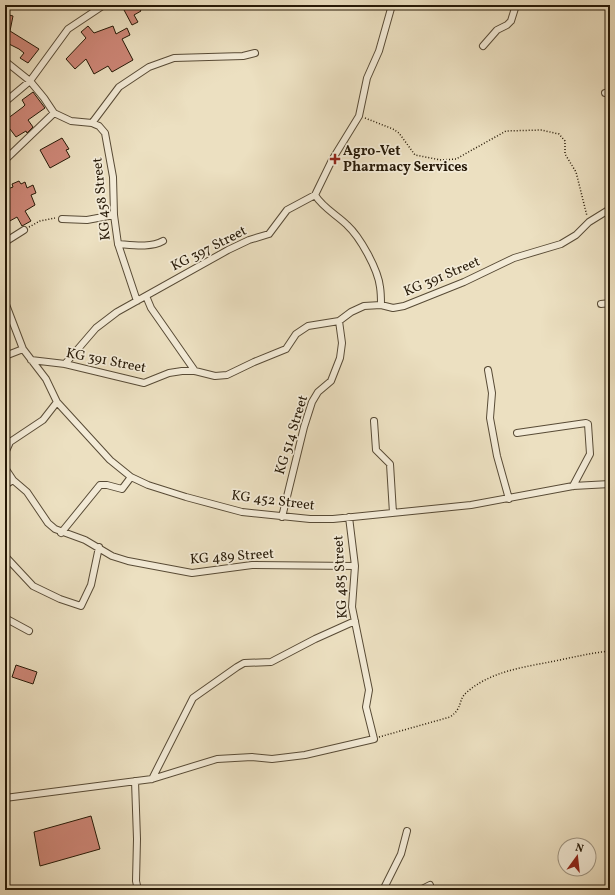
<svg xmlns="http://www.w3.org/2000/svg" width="615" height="895" viewBox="0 0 615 895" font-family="Vollkorn,serif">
	<rect width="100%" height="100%" fill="#ece0c1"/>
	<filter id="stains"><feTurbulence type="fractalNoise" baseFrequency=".005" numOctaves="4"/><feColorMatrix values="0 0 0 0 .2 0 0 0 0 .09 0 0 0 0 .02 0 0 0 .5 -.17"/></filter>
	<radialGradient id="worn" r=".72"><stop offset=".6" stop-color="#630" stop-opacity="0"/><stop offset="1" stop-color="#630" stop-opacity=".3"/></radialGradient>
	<path fill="#ce8778" stroke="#261907" d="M124,5H137L141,11L134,15L138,22L132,25L124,10L126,8Z
		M5,14L13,16L10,31L39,49L28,63L20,58L24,53L19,49L5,42Z
		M88,26L94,33L113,26L116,34L127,28L130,35L122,39L133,60L112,72L108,66L94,74L86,59L75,69L66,59L86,38L81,32Z
		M33,92L45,108L28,120L33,127L27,133L26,131L16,137L10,129L5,132V123L8,120L7,119L23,107L25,105L22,100Z
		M62,138L69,149L66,150L70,157L50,168L40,150Z
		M19,181L21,184L25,182L27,188L33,185L36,193L31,195L35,205L25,211L31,221L22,226L17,217L8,222L5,216V190L13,187L12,184Z
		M16,665L37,672L33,684L12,677Z
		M91,816L100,849L40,866L34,832Z"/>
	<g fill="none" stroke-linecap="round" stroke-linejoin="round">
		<g stroke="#584b36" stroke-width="8">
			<path id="street" d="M483,46L497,30L507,25L511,21L516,5
				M5,61L30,81L44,98L54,113L71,121L92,123L99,126L105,133L113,177L114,215L118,244L137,301
				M605,93L610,92
				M5,102L30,81L68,29L104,5
				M92,123L119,87L149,67L174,58L243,56L255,53
				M5,160L54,113
				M315,195C323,208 337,215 347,225C360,237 378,269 380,287C381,293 381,299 381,305
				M62,219L87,220L114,215
				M5,242L24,230
				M118,244C132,245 151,248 163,241
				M146,296L151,308L195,371
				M5,302L23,349L46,379L57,402L110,460L131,477L148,485L186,497L242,512L310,519H333L471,505L573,486L610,484
				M601,304L610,303
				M5,356L23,349
				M31,360L65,364L144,383L169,373L182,371H195L215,376L227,375L254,362L286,349L296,334L308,326L339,321L351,312L364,306L381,305L393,308L404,306L464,282L514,258L561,244L576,235L589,222L610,209
				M65,364L96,328L117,312L228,250L249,240L269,234L287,210L315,195L332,160L359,116L367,78L379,51L392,5
				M488,370L492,393L490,418L497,456L509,499
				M374,421L376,450L390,464L393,513
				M517,433L586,423L588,424L590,454L573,486
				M5,453L10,442L43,420L57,402
				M5,468L13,480L27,492L48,523L55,529L85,540L112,556L128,561L192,573L252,565L355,566
				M5,485L13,480
				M282,517L304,427L312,402L318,392L331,381L340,358L342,343L339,321
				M61,533L100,485H107L122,489L131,477
				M5,556L33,586L60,599L81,606L91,585L99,547
				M5,618L29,631
				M152,779L193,698L237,667L244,663L271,662L315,639L355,621
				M135,781L137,839L136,881L138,890
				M5,798L152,779L217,759L252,757L272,759L305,755L374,739L366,707L369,690L352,607L355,566L349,517
				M383,890L401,854L407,831
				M420,890L430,885"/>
		</g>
		<path stroke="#261907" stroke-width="1.5" stroke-dasharray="1 2" stroke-linecap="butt" d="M365,118L393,129L399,133L415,155L441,160L456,159L506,131L541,130L559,134L565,141V154L576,172L587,216
			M29,227L40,221L55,218
			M379,737L450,717C463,708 458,700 466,693C490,671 525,667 555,661C574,657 591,653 610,651"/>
		<use href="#street" stroke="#f3ebd7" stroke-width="6"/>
	</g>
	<path fill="#8f2418" stroke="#f3ebd7" stroke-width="1.5" d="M333 153h4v4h4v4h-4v4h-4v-4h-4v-4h4z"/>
	<g text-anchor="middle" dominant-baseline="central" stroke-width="3.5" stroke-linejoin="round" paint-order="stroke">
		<g font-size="14" font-weight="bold" fill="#261907" stroke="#f3ebd7" text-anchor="start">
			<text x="343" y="151">Agro-Vet<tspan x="343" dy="16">Pharmacy Services</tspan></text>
		</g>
		<g font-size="14" fill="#261907" stroke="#f3ebd7">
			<text transform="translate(102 199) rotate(-96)">KG 458 Street</text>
			<text transform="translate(209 249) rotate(-27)">KG 397 Street</text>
			<text transform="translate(442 277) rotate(-23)">KG 391 Street</text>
			<text transform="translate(106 361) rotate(11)">KG 391 Street</text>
			<text transform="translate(292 435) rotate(-73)">KG 514 Street</text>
			<text transform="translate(273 501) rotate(7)">KG 452 Street</text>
			<text transform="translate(232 557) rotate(-4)">KG 489 Street</text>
			<text transform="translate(341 577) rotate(-93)">KG 485 Street</text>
		</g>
	</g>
	<rect width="615" height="895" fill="none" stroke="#ece0c1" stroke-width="20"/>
	<rect x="6" y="6" width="603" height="883" fill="none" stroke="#261907" stroke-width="2"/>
	<rect x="10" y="10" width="595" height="875" fill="none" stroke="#261907"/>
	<g transform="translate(577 857) rotate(15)"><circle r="19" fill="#f3ebd7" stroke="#a19784"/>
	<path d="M0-3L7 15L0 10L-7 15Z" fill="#8f2418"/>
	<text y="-6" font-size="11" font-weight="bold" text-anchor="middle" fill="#261907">N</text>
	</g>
	<rect width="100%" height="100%" filter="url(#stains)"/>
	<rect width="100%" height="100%" fill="url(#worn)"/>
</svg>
